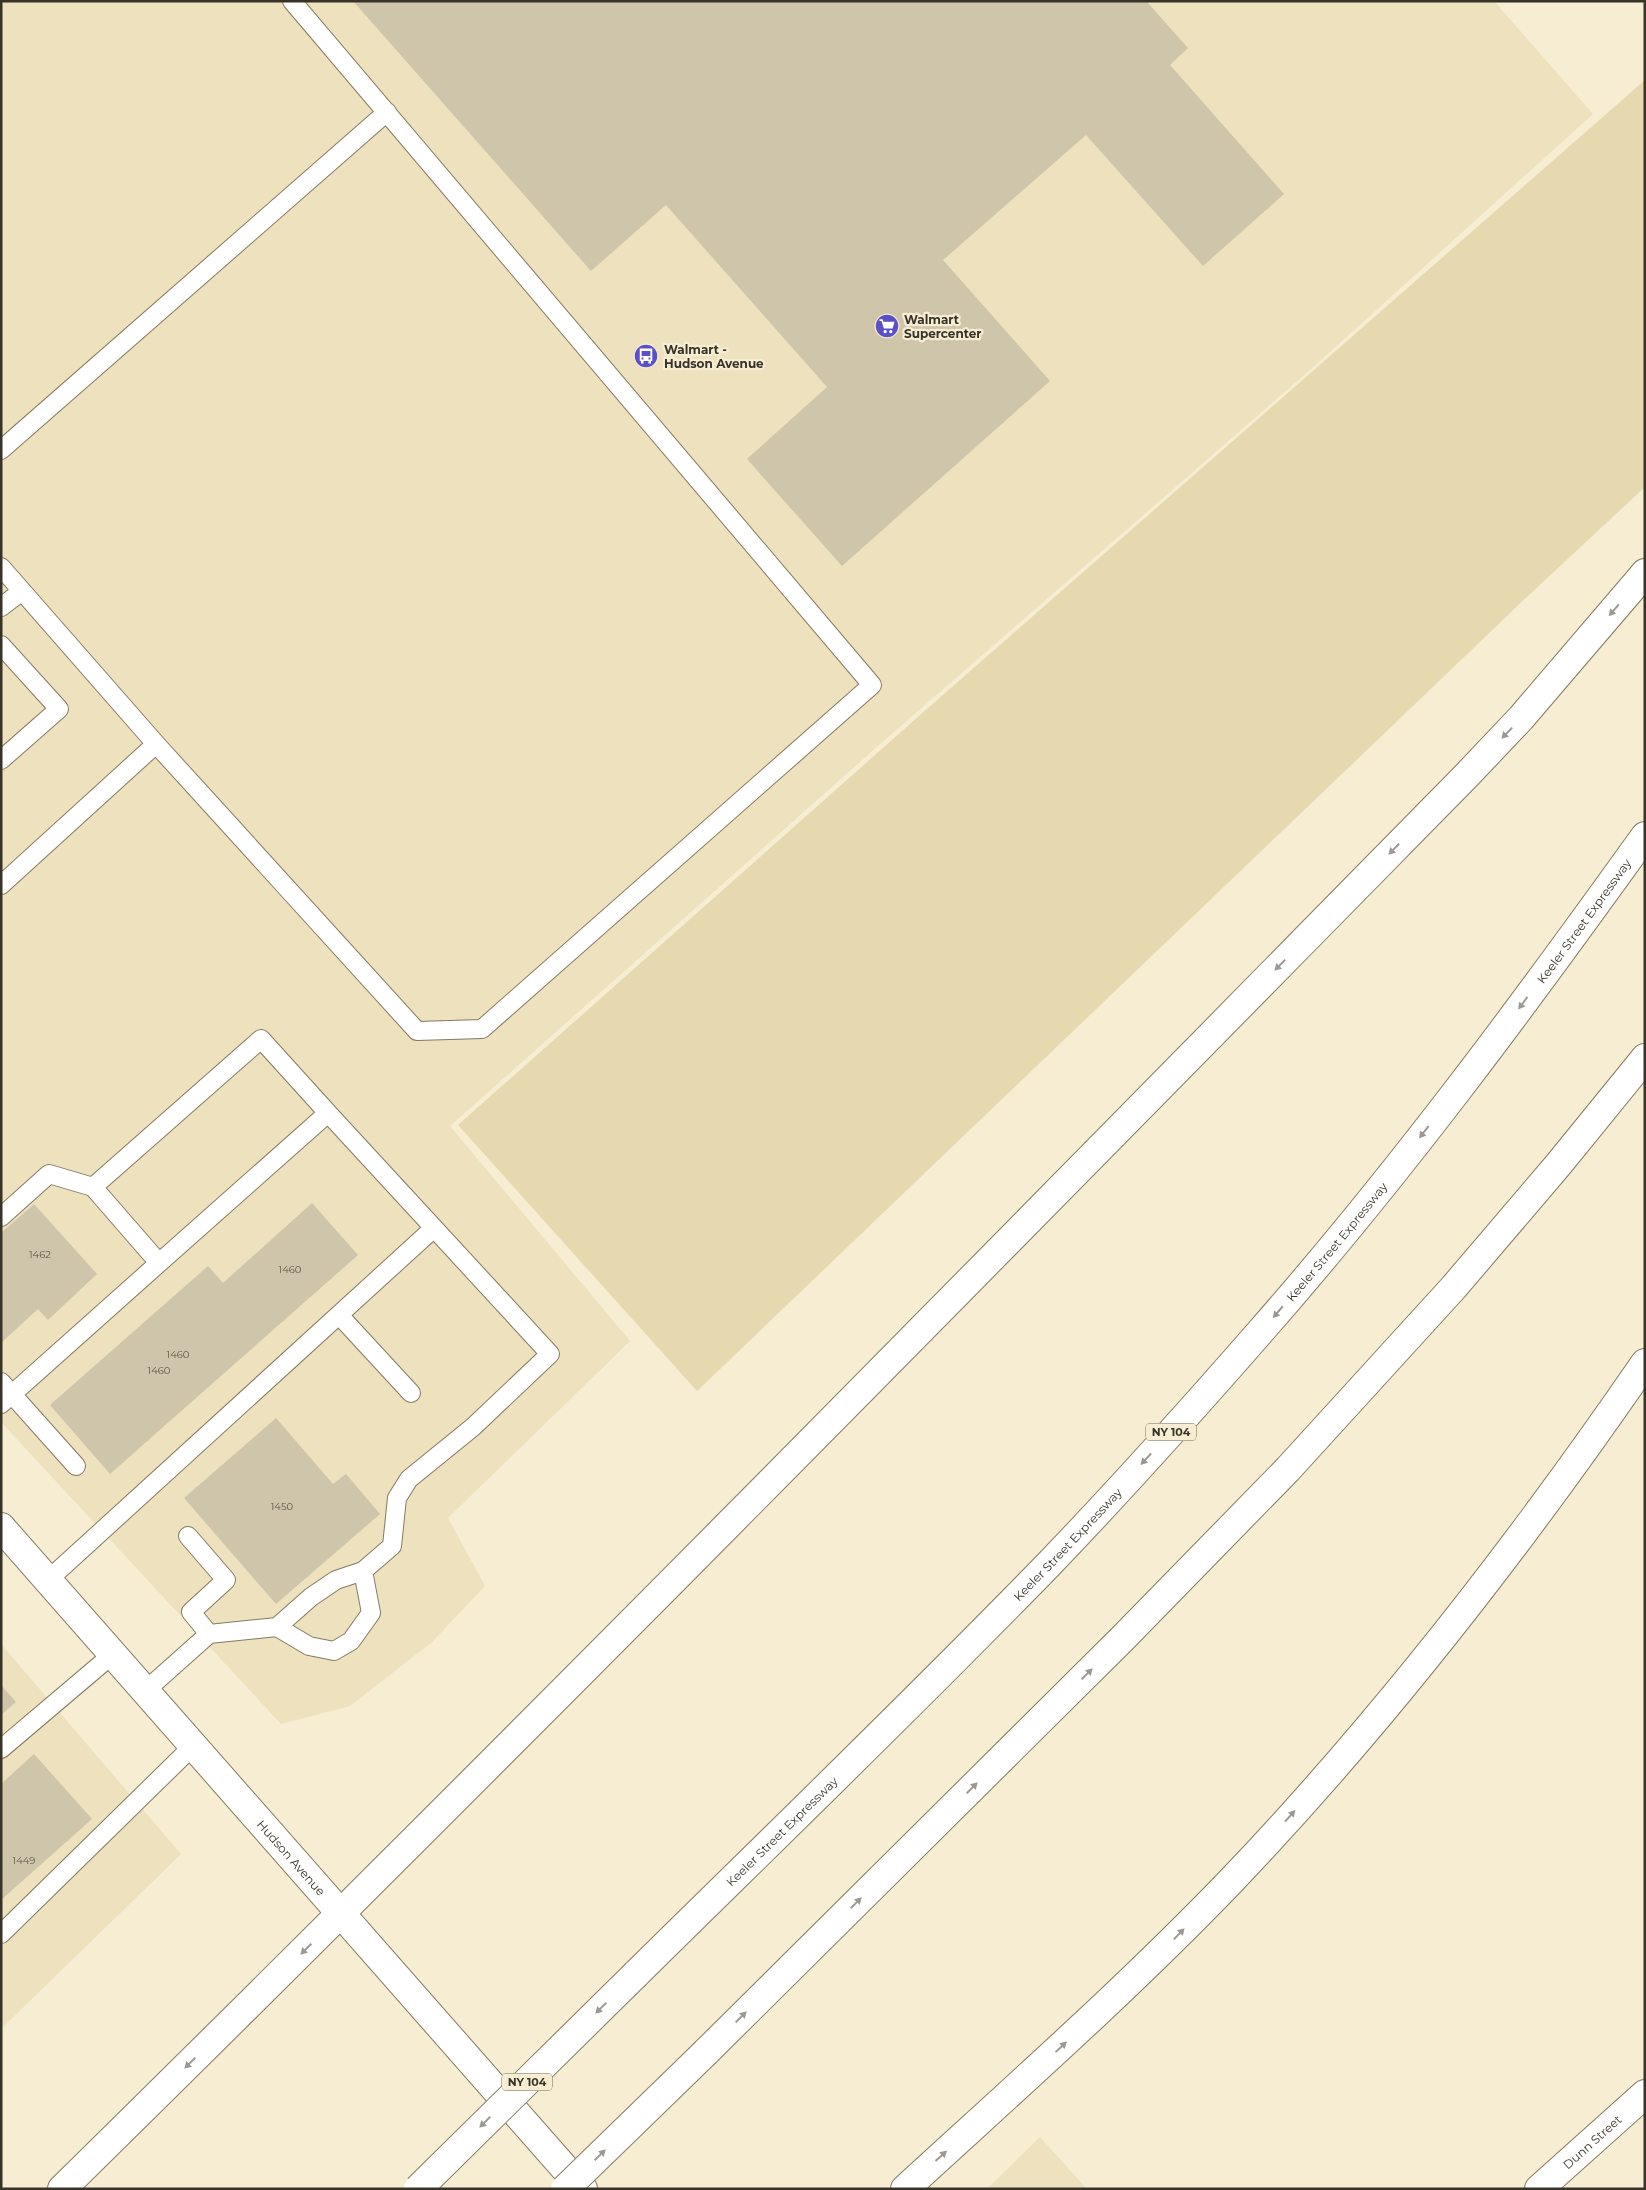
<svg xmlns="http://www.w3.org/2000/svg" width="1646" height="2190" viewBox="0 0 1646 2190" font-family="Montserrat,sans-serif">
	<rect width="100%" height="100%" fill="#f6edd2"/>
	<path fill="#ede1be" d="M1,1H1494L1593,114L1310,370L879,745L450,1126L630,1341L448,1518L485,1586L432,1642L350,1706L281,1724L1,1422Z
		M1,1644L181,1854L1,2029Z
		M1040,2137L1087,2189H987Z"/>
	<path fill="#e6d8af" d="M1645,80V487L1530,594L697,1391L458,1125L928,708Z"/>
	<path fill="#cec5aa" d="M353,1H1151L1148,3L1188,48L1170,65L1284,194L1203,266L1086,135L943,260L1050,381L842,566L747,459L827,387L666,205L591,271Z
		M312,1203L358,1255L110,1474L50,1405L208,1266L223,1283Z
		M34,1204L97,1274L48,1320L38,1309L1,1343V1233Z
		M276,1418L333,1484L346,1474L380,1514L276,1604L184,1498Z
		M1,1685L16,1702L1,1715Z
		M34,1754L92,1819L1,1900V1784Z"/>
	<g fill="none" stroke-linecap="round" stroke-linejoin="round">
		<g stroke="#837a61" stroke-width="20">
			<path id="service" d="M1,450L387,112
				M1,567L156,744L417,1031L482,1029L872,685L292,1
				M1,607L22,591
				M1,645L59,709L1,760
				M1,885L156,744
				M93,1187L261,1039L328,1113
				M1,1217L49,1174L93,1187L159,1263L1,1404
				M339,1315L411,1393
				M1,1382L76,1466
				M188,1536L226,1580L191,1612L209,1634
				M48,1580L434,1228L328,1113L159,1263
				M277,1627L309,1646L334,1651L351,1641L371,1613L363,1571
				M145,1691L209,1634L277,1627L311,1597L336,1580L363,1571L392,1546L397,1498L409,1479L473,1427L550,1354L434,1228
				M1,1749L113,1654
				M1,1934L193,1746"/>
		</g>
		<g stroke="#837a61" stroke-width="30">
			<g id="minor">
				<path id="s1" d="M1539,2189L1645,2094"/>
			</g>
		</g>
		<g stroke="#837a61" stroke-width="30">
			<g id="secondary">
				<path id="s2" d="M1,1527L583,2189"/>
				<path d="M62,2189C536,1723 1001,1249 1467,775L1521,718L1645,573"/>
				<path d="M905,2189C1015,2088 1126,1990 1230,1882C1383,1722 1519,1546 1645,1363"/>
			</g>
		</g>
		<g stroke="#837a61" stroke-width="30">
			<g id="motorway">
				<path id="s3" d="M636,1974C774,1838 914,1703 1049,1564C1121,1489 1191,1411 1260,1332C1398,1175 1523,1006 1645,836"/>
				<path d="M706,2052L1123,1638L1288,1469L1454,1287L1558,1165L1645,1058"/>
			</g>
		</g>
		<use href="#service" stroke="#fff" stroke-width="18"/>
		<use href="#minor" stroke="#fff" stroke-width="28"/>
		<use href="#secondary" stroke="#fff" stroke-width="28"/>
		<use href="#motorway" stroke="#fff" stroke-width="28"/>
		<g stroke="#837a61" stroke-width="30" stroke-linecap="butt">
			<path id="motorway-bridge" d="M418,2189L636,1974
				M565,2189L706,2052"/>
		</g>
		<use href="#motorway-bridge" stroke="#fff" stroke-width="28"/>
	</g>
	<defs><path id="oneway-solid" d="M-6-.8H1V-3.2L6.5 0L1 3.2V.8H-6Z" transform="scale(1.25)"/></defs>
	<g fill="#9b9994">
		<use href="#oneway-solid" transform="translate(1614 610) rotate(131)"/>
		<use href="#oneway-solid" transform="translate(1507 733) rotate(134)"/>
		<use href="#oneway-solid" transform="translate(1394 849) rotate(134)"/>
		<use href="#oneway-solid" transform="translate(1280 965) rotate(134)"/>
		<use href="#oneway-solid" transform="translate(1523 1003) rotate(126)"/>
		<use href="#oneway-solid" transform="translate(1424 1132) rotate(128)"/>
		<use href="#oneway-solid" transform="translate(1278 1312) rotate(130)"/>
		<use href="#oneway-solid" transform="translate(1146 1459) rotate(133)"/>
		<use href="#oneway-solid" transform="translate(1087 1674) rotate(-45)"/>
		<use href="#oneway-solid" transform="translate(972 1788) rotate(-45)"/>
		<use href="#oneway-solid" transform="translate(1290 1816) rotate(-48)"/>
		<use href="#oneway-solid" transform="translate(856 1903) rotate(-45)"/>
		<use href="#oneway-solid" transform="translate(1179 1934) rotate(-46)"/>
		<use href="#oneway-solid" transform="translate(306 1949) rotate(135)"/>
		<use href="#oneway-solid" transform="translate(601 2008) rotate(135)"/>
		<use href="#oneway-solid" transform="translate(741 2017) rotate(-45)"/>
		<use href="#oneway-solid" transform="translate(1061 2047) rotate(-43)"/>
		<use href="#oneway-solid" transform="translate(190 2063) rotate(135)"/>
		<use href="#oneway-solid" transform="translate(485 2122) rotate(135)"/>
		<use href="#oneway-solid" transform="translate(600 2155) rotate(-44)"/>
		<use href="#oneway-solid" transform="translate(941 2156) rotate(-42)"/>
	</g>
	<defs>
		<g id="supermarket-disc" transform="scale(1.25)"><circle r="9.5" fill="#5c50c8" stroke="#f6edd2"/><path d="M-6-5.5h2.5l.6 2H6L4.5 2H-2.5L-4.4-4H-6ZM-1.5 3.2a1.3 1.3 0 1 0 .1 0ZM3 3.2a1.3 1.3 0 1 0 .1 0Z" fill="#fff"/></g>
		<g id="bus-disc" transform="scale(1.25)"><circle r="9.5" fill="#5c50c8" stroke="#f6edd2"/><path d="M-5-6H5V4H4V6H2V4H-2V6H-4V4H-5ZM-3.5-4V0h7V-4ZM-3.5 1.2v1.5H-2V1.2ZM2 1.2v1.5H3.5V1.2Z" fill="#fff"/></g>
	</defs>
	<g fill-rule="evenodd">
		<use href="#supermarket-disc" x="887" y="326"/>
		<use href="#bus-disc" x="646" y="356"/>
	</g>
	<g text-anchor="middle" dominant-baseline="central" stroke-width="4.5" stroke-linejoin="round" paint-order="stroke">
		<g font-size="10" fill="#5d5848">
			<text x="40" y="1254">1462</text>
			<text x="290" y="1269">1460</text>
			<text x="178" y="1354">1460</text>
			<text x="159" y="1370">1460</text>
			<text x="282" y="1506">1450</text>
			<text x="24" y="1860">1449</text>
		</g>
		<g fill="#f6edd2" stroke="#706b5b" stroke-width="1">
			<rect x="1146" y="1423.5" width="50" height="17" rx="4"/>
			<rect x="502" y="2073.5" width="50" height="17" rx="4"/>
		</g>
		<g font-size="11" font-weight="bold" fill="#373328">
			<text x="1171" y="1432">NY 104</text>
			<text x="527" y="2082">NY 104</text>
		</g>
		<g font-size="12" font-weight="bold" fill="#373328" stroke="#f6edd2" text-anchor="start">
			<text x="904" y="319">Walmart<tspan x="904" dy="14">Supercenter</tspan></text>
			<text x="664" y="349">Walmart -<tspan x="664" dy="14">Hudson Avenue</tspan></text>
		</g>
		<g font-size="12" fill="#373328" stroke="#f6edd2">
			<text stroke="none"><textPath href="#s3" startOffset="1419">Keeler Street Expressway</textPath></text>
			<text stroke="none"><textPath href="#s3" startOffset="1014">Keeler Street Expressway</textPath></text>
			<text stroke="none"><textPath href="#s3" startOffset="609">Keeler Street Expressway</textPath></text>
			<text stroke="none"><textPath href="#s3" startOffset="204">Keeler Street Expressway</textPath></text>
			<text stroke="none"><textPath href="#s2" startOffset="440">Hudson Avenue</textPath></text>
			<text stroke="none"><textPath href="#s1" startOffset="71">Dunn Street</textPath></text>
		</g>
	</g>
	<rect width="1646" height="2190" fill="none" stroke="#373328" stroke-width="5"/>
</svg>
